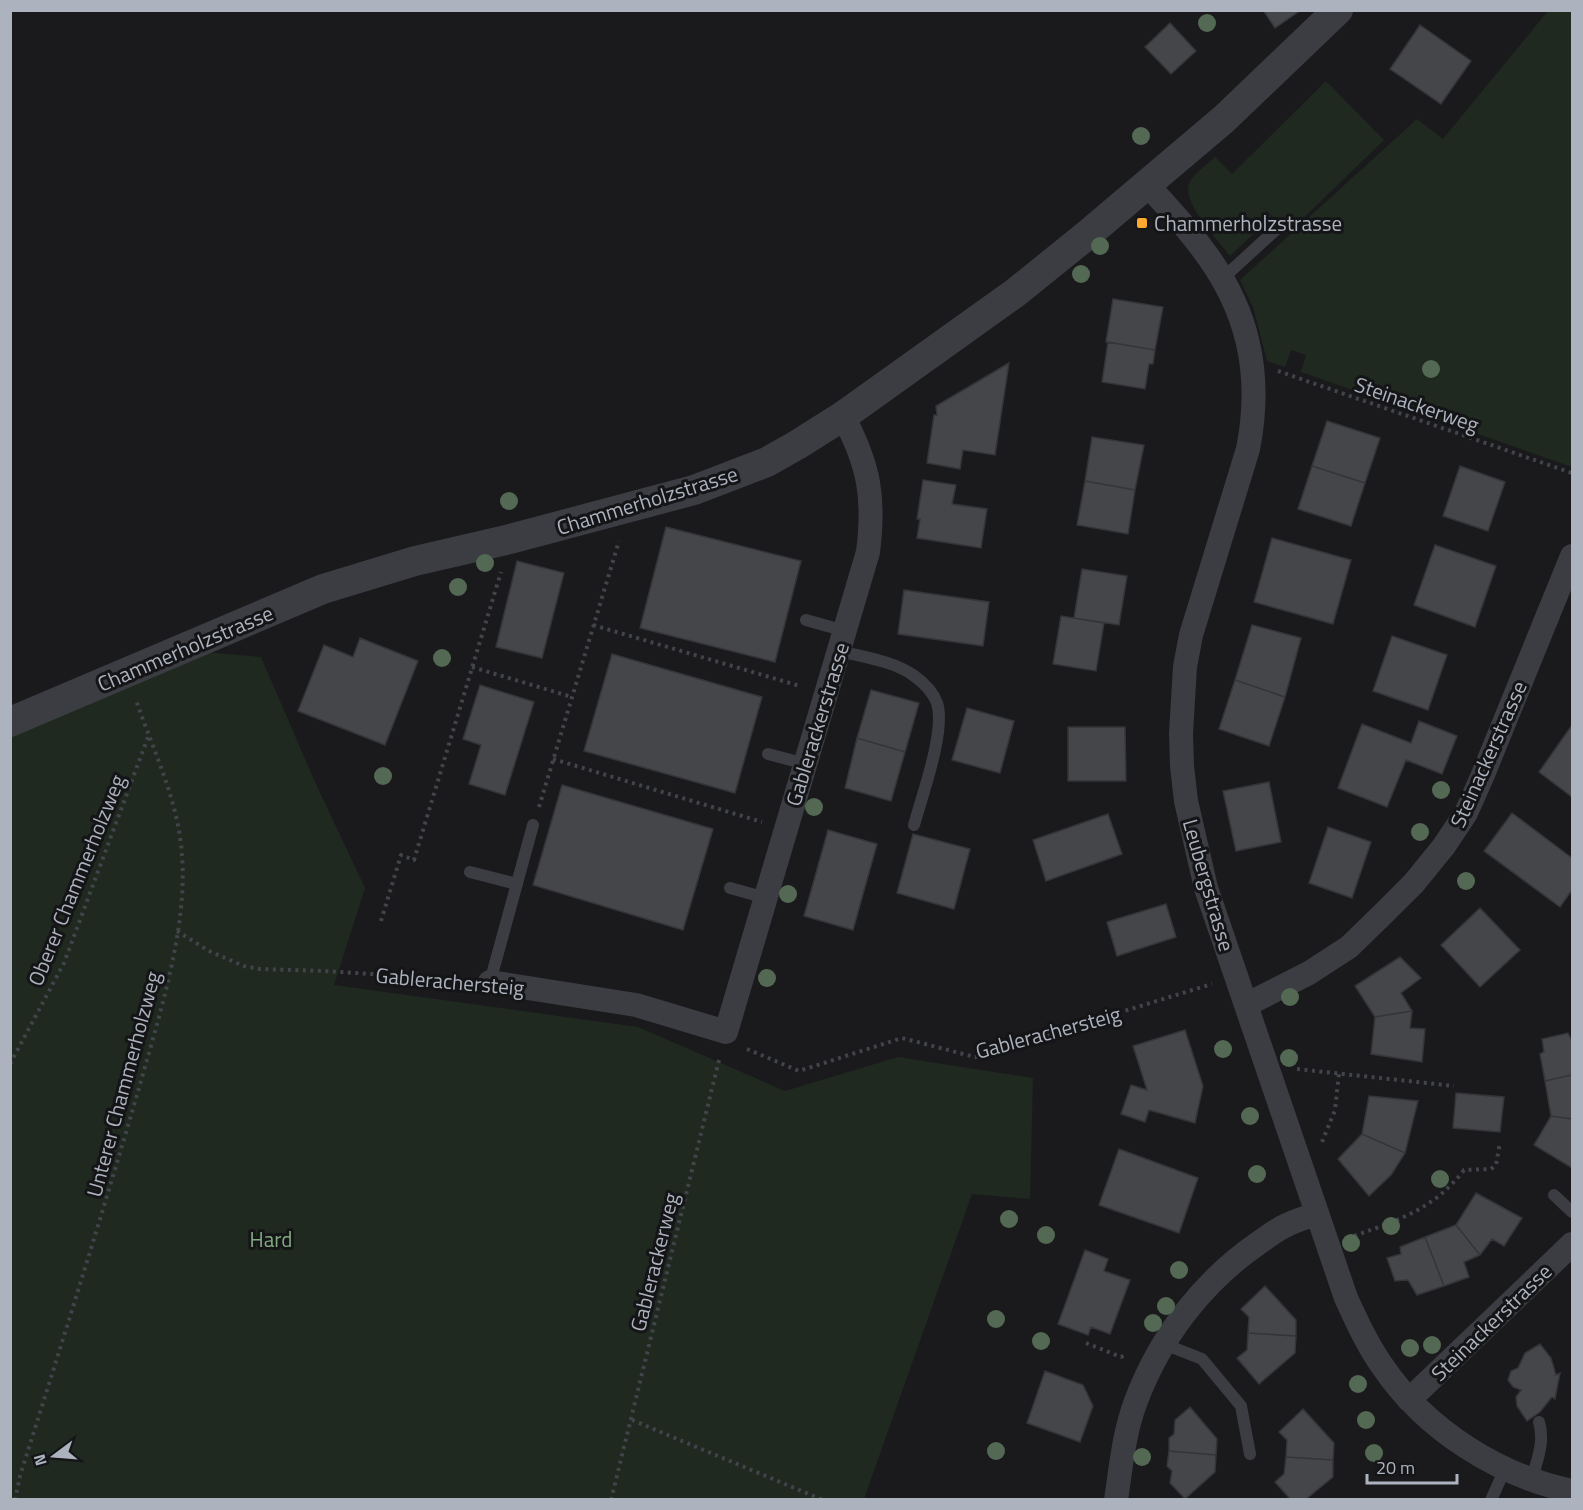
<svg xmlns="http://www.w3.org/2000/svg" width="1583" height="1510" viewBox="0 0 1583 1510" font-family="'Titillium Web',sans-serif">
	<rect width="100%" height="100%" fill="#1a1a1d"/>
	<path fill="#1f2920" d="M1548,11H1572V467L1301,372L1306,355L1291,350L1285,367L1267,361L1253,307L1240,280L1417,119L1443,139Z
		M1326,81L1384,140L1288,233L1260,204L1271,217L1230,256C1219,241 1177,199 1191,180C1197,171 1208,164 1215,157L1232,174Z
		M181,650L261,657L315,782L365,888L334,985L638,1027L785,1091L898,1057L1033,1078L1030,1199L972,1194L864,1499L11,1500V722Z"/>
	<path fill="#44464a" stroke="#343539" stroke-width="1.5" d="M1263,10H1301L1275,28Z
		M1170,23L1196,51L1171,74L1145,47Z
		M1420,25L1471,61L1441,104L1390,69Z
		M1113,299L1163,307L1155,350L1106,342Z
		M1108,342L1155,350L1153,364H1149L1145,389L1102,382Z
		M1009,363L995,455L963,450L960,469L927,463L934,415H937L936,406Z
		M1327,421L1380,438L1365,483L1312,466Z
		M1092,437L1144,445L1135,490L1085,481Z
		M1312,466L1365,483L1351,526L1298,509Z
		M1460,466L1505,482L1488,531L1443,516Z
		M923,480L956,485L952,504L987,509L981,548L917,538L920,519H917Z
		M1085,481L1135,490L1128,534L1077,525Z
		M666,527L801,561L775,662L640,628Z
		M1272,538L1351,560L1333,624L1254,602Z
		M1435,545L1496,566L1475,627L1414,605Z
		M517,561L564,573L542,658L496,647Z
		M1082,569L1127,576L1119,625L1074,618Z
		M904,590L989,602L983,646L898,634Z
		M1061,616L1104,623L1096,671L1053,664Z
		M1252,625L1301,638L1285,697L1235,680Z
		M1392,636L1447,655L1428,710L1373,691Z
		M360,638L418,661L385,745L298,711L324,645L353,657Z
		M612,654L762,697L735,793L584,751Z
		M1235,680L1285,697L1269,746L1219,729Z
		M480,685L534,702L505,795L469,784L481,745L463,739Z
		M871,690L919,703L905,752L857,738Z
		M967,708L1014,721L1000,773L952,760Z
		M1419,721L1457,736L1442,774L1406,760L1387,807L1338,788L1362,724L1411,743Z
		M1572,725V797L1539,772Z
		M1068,727H1125L1126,781H1068Z
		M857,738L905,752L891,801L845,788Z
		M1269,782L1281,842L1236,851L1223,791Z
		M562,785L713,829L683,930L533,885Z
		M1512,813L1572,858V890L1560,907L1484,851Z
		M1108,814L1122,854L1046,881L1033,840Z
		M1328,827L1371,842L1352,898L1309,883Z
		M828,830L877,844L853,930L804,916Z
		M913,834L970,849L954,909L897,893Z
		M1166,904L1176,937L1117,956L1107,922Z
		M1480,908L1520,950L1480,987L1441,945Z
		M1400,957L1421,978L1401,993L1412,1011L1375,1017L1355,986Z
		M1412,1011L1410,1028L1425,1029L1422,1062L1371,1054L1375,1017Z
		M1185,1030L1203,1086L1195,1123L1149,1110L1145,1122L1121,1114L1131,1085L1147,1090L1133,1046Z
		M1568,1033L1572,1041V1075L1545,1081L1540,1054L1544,1052L1542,1039Z
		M1572,1075V1119L1551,1116L1545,1081Z
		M1456,1093L1504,1097L1500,1132L1453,1128Z
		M1369,1096L1418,1101L1405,1153L1362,1134Z
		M1551,1116L1572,1119V1168L1534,1145Z
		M1362,1134L1405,1153L1391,1175L1369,1196L1338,1159Z
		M1119,1149L1198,1178L1179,1233L1099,1205Z
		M1476,1193L1522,1218L1504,1246L1492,1239L1480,1255L1456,1225Z
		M1456,1225L1480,1255L1464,1262L1469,1277L1444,1286L1425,1237Z
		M1425,1237L1444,1286L1417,1295L1408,1280L1395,1281L1387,1258L1401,1254L1400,1247Z
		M1085,1250L1108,1259L1104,1271L1130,1280L1110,1334L1091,1327L1088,1335L1058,1324Z
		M1265,1286L1296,1320V1336L1248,1333L1249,1317L1241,1309Z
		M1248,1333L1296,1336L1295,1353L1259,1384L1237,1358L1247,1350Z
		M1540,1344L1551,1358L1556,1375L1560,1373L1555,1399L1552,1397L1540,1412L1527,1421L1517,1406L1516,1397L1521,1390L1513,1387L1508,1380L1511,1371L1518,1368L1525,1353Z
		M1045,1371L1083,1385L1093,1406L1080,1442L1027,1423Z
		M1190,1407L1217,1439L1216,1455L1169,1451V1438L1174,1434L1175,1420Z
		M1303,1409L1334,1443L1333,1460L1286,1457L1287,1440L1279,1432Z
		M1169,1451L1216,1455L1215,1472L1185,1499L1170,1483L1172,1471L1167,1466Z
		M1286,1457L1333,1460V1477L1305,1500H1291L1275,1482L1284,1474Z"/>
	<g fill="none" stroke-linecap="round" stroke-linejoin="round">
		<path stroke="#41444a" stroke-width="4" stroke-dasharray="3 4.5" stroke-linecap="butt" d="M1278,371L1572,473
			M593,625L800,686
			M472,667L572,697
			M553,759L762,822
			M539,807L619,541
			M381,921L401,855L414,860L501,572
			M177,931L209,951L244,966L259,969L325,971L466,980
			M747,1049L799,1071L902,1038L975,1057L1212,984
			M10,1064L64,963L148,737
			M1297,1069L1454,1086
			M1322,1142L1335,1110L1339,1073
			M1354,1236C1399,1220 1434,1209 1464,1170L1491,1169L1496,1165L1500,1142
			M1086,1343L1121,1357L1127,1354
			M632,1420L823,1500
			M15,1500L20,1476C60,1349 100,1222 137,1095C157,1023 188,930 182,856C179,802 153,750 136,700
			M611,1500L720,1056"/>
		<path stroke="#3b3d42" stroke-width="12" d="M1223,278L1281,225
			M806,620L845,631
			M839,651C863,657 893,661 913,675C923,682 933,692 937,703C946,730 922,796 914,825
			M768,754L806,764
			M470,872L517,884
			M730,888L766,898
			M490,982L533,825
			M1554,1195L1572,1212
			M1164,1344L1202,1359L1241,1406L1250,1454
			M1532,1479C1537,1460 1545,1442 1539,1422
			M1491,1500L1505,1469"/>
		<path stroke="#3b3d42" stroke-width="24" d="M1147,184C1165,205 1185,225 1201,247C1248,308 1263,373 1248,449L1191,635L1185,667L1181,733L1182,766L1186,801L1206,888L1346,1298C1357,1322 1368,1346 1383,1367C1426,1430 1499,1476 1572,1491
			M490,982L636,1005L726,1032L868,552C875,497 869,465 843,416
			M1246,1005L1309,973L1349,947L1385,912L1414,883L1444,846L1466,813L1482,777L1572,556
			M1409,1400L1572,1244
			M1116,1500C1121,1467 1124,1432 1136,1401C1160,1337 1203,1281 1260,1242C1269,1236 1277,1229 1287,1225C1296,1220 1307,1217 1317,1214"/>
		<path stroke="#3b3d42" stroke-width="30" d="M10,722L323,589L415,561L510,539L694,490L767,462L797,445L843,416L1015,293L1087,235L1224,119L1338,10"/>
	</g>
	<g fill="#536954">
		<circle cx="1207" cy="23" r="9"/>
		<circle cx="1141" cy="136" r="9"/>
		<circle cx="1100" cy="246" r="9"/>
		<circle cx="1081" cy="274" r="9"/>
		<circle cx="1431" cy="369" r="9"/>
		<circle cx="509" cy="501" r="9"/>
		<circle cx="485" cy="563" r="9"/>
		<circle cx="458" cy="587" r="9"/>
		<circle cx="442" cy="658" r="9"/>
		<circle cx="383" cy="776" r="9"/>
		<circle cx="1441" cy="790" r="9"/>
		<circle cx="814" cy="807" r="9"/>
		<circle cx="1420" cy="832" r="9"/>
		<circle cx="1466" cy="881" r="9"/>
		<circle cx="788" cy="894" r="9"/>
		<circle cx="767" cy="978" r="9"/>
		<circle cx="1290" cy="997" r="9"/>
		<circle cx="1223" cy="1049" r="9"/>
		<circle cx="1289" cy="1058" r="9"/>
		<circle cx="1250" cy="1116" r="9"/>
		<circle cx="1257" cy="1174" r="9"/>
		<circle cx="1440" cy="1179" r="9"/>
		<circle cx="1009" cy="1219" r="9"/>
		<circle cx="1391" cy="1226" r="9"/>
		<circle cx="1046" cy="1235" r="9"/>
		<circle cx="1351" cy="1243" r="9"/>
		<circle cx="1179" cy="1270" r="9"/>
		<circle cx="1166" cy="1306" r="9"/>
		<circle cx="996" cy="1319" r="9"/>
		<circle cx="1153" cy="1323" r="9"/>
		<circle cx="1041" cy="1341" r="9"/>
		<circle cx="1432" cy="1345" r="9"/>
		<circle cx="1410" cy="1348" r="9"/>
		<circle cx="1358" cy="1384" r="9"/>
		<circle cx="1366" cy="1420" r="9"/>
		<circle cx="996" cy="1451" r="9"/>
		<circle cx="1374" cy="1453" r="9"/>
		<circle cx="1142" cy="1457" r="9"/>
	</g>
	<rect fill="#ffa830" stroke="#151518" stroke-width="2" x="1136" y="217" width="12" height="12" rx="3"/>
	<g text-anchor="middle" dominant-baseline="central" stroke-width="6" stroke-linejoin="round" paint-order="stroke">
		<g font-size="21" fill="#acb3be" stroke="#151518" text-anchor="start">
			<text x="1154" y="223">Chammerholzstrasse</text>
		</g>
		<g font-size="21" fill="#acb3be" stroke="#151518">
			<text transform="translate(1417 404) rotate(19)">Steinackerweg</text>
			<text transform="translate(647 500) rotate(-17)">Chammerholzstrasse</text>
			<text transform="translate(185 648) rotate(-23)">Chammerholzstrasse</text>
			<text transform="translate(817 724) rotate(-73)">Gablerackerstrasse</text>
			<text transform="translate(1488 754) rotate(-66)">Steinackerstrasse</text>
			<text transform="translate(76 880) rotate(-68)">Oberer Chammerholzweg</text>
			<text transform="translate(1209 885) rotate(74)">Leubergstrasse</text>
			<text transform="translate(450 981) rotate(5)">Gablerachersteig</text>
			<text transform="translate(1048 1032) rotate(-15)">Gablerachersteig</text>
			<text transform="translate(123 1084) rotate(-75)">Unterer Chammerholzweg</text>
			<text transform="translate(654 1262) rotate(-76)">Gablerackerweg</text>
			<text transform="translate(1491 1322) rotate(-44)">Steinackerstrasse</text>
		</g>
		<g font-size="21" fill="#82aa81" stroke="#151518">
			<text x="271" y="1239">Hard</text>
		</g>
	</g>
	<rect width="1583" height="1510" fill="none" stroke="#acb3be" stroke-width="24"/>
	<g transform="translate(54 1456) rotate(254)" stroke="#151518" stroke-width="4.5" paint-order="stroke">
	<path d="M0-4.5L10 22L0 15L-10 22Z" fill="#acb3be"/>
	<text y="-9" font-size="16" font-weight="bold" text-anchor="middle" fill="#acb3be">N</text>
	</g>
	<path d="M1367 1474v9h90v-9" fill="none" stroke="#acb3be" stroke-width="3"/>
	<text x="1376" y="1474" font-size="18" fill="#acb3be" stroke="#151518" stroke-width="4.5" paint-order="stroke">20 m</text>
</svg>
